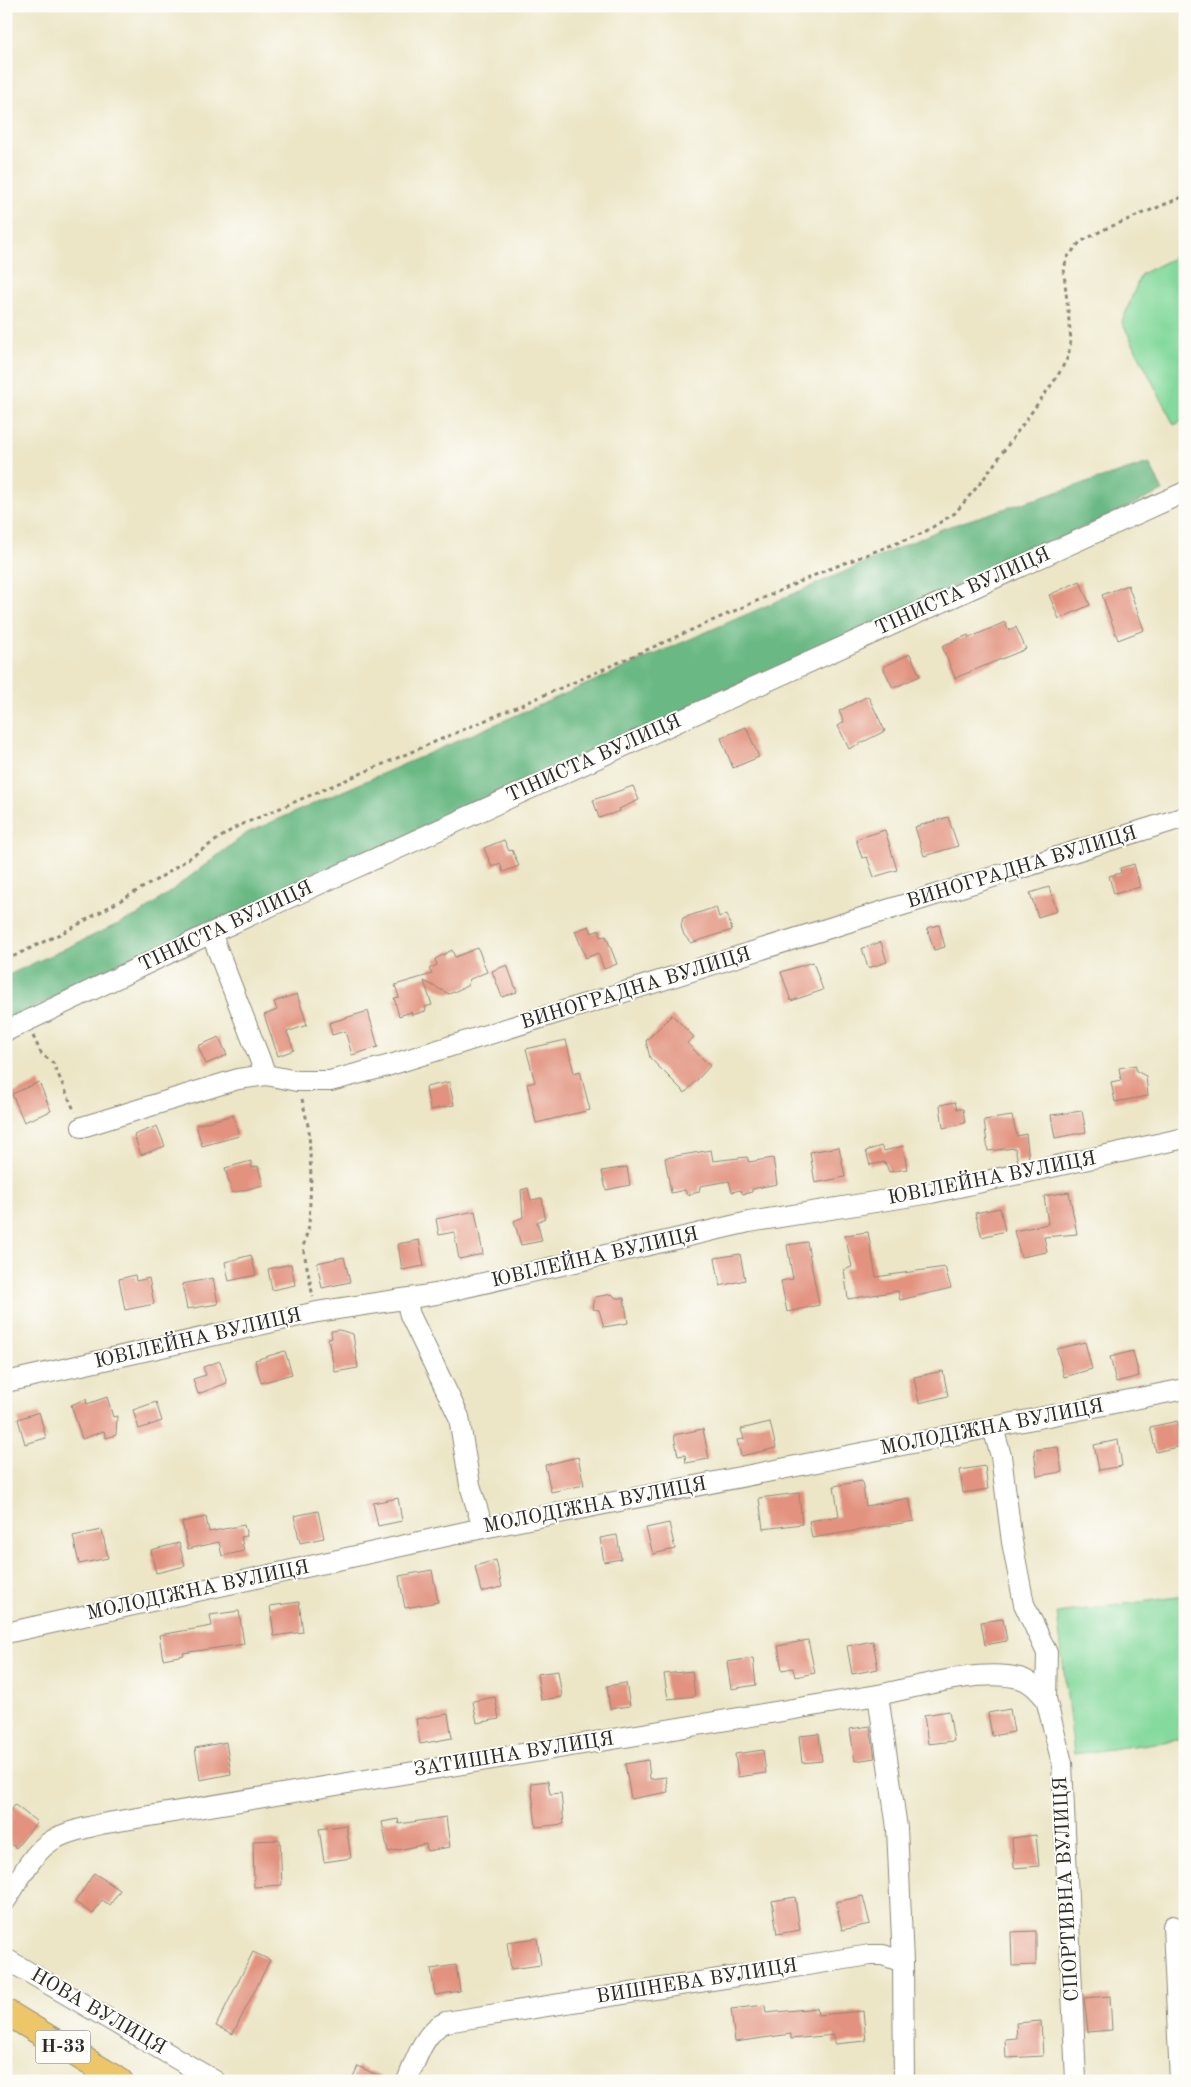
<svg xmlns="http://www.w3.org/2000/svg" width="1191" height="2087" viewBox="0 0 1191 2087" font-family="'Old Standard TT',serif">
	<rect width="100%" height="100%" fill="#fdfcf7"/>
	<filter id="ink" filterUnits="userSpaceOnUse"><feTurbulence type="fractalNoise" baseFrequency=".02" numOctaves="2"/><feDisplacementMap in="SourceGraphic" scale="10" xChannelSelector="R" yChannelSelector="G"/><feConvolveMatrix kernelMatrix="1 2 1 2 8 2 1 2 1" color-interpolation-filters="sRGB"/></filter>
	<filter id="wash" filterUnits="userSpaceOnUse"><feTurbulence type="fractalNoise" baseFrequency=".0096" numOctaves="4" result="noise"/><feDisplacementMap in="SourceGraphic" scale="20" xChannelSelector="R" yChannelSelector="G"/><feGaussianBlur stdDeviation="1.12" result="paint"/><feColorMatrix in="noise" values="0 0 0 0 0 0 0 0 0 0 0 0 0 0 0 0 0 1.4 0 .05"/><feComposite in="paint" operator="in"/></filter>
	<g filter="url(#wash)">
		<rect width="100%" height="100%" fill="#ece6c7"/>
		<path fill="#84d99c" stroke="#588264" d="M1185,252V420L1174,425L1122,322L1141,274Z
			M1185,1596V1739L1074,1754L1057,1613Z"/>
		<path fill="#6bb984" stroke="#4b7258" d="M1149,463L1163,491L6,1020V976L142,913L247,833L944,528Z"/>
		<g id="blocks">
			<path fill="#e2927e" d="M1080,581L1090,605L1059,619L1049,595Z
				M1128,585L1144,630L1118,640L1102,595Z
				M1005,622L1008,630L1016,627L1026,649L955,678L942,646L968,635L969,638Z
				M910,654L920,676L893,688L883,667Z
				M868,696L885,731L849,749L838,726L844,722L839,711Z
				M746,727L759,757L733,768L721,738Z
				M633,786L639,800L619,809L620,811L599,818L593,800Z
				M948,817L958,846L924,856L915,827Z
				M885,830L897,870L874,877L867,857L862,858L856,839Z
				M504,840L509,851L512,850L519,866L503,872L500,863L492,867L484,848Z
				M1134,864L1140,887L1114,894L1109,876L1121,873L1120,868Z
				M1049,887L1057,911L1038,917L1030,893Z
				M716,907L719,917L727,914L732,930L691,943L684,935L681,926L683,918Z
				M939,925L945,947L934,950L927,928Z
				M589,926L592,933L600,930V937L606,936L617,964L604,969L598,953L586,958L575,931Z
				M881,942L887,962L868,968L862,948Z
				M478,948L487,972L470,979L467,986L449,994L424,981L432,1005L425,1007L426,1011L412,1015L411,1012L399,1016L394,998L399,997L395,985L432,974L429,969L437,965L435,959L452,950L455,957Z
				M813,962L823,990L791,1001L781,972Z
				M507,965L517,992L502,997L492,971Z
				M297,994L307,1025L287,1032L294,1050L278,1056L264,1015L277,1010L274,1002Z
				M368,1011L378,1047L352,1055L345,1031L332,1035L329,1023Z
				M672,1015L694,1037L687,1043L710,1066L685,1093L650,1058L646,1041Z
				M219,1037L227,1055L206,1064L198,1046Z
				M566,1040L574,1073L580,1071L590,1110L536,1123L527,1084L535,1082L526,1049Z
				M1136,1065V1071L1146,1076L1148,1096L1115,1102L1111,1082L1121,1080L1119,1068Z
				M39,1082L51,1111L24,1122L12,1094Z
				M449,1082L454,1105L430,1110L426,1087Z
				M955,1102L957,1109H963L965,1123L943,1128L940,1105Z
				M1082,1111L1086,1132L1055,1138L1051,1115Z
				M233,1115L239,1136L202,1146L196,1125Z
				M1012,1116L1017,1136L1026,1134L1029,1160L1018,1162L1015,1148L988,1151L984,1120Z
				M157,1126L165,1146L141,1155L134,1135Z
				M881,1146L884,1151L903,1146L907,1169L889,1172L885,1162L870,1165L866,1151Z
				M839,1147L845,1177L815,1183L810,1152Z
				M711,1150L713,1161L747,1157L749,1162L773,1158L777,1184L752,1189V1192L743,1194L740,1190L732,1192L729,1181L700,1186L699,1192L687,1195L685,1190L671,1193L665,1158Z
				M251,1161L252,1168L258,1166L263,1185L232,1193L225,1168Z
				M627,1167L630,1185L606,1190L602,1171Z
				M528,1188L531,1200L542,1198L545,1218L537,1222L542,1241L521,1245L514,1221L523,1217L521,1190Z
				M1069,1192L1077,1234L1044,1237L1047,1252L1021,1257L1014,1231L1048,1224L1044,1196Z
				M1000,1208L1005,1231L982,1237L975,1213Z
				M475,1211L483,1254L459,1259L454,1232L439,1235L436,1219Z
				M868,1232L876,1277L945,1267L951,1288L900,1300L898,1291L848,1299L844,1270L852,1267L845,1235Z
				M419,1240L424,1266L402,1270L398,1244Z
				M807,1242L819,1305L787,1312L781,1281L793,1279L787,1245Z
				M740,1254L745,1280L720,1286L715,1258Z
				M251,1255L256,1275L229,1281L225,1262Z
				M344,1257L350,1282L322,1288L317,1263Z
				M291,1264L295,1285L272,1290L268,1269Z
				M135,1275L136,1281L149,1278L154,1304L125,1310L119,1279Z
				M213,1278L218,1304L187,1309L182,1284Z
				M612,1294L616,1298H624L628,1323L604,1327L599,1310L593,1309L595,1297Z
				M339,1330L353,1334L358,1368L335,1372L328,1339L332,1338L331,1331Z
				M1085,1342L1092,1369L1064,1377L1057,1349Z
				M285,1351L292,1374L261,1383L255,1360Z
				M1133,1351L1139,1376L1116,1382L1110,1357Z
				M220,1361L227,1383L198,1394L193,1379L206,1375L203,1367Z
				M943,1371L948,1396L919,1403L914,1377Z
				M107,1397L113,1417L117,1416L116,1435L106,1438L104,1431L82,1439L71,1405L86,1399L87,1404Z
				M156,1402L162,1421L139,1429L133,1410Z
				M39,1412L46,1438L25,1444L18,1419Z
				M1177,1421L1182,1446L1156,1452L1150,1427Z
				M770,1422L776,1448L741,1456L737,1440L744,1439L741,1429Z
				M703,1429L709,1459L686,1463L685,1455L678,1456L674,1435Z
				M1118,1440L1122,1466L1099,1470L1094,1445Z
				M1058,1447L1062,1472L1037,1476L1034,1450Z
				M578,1457L584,1485L551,1492L545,1465Z
				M985,1466L988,1489L963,1493L960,1470Z
				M862,1481L866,1506L909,1498L914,1521L812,1538L809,1521L839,1516L834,1486Z
				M799,1493L802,1524L763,1529L759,1498Z
				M398,1498L402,1521L378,1526L373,1503Z
				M318,1511L324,1538L300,1543L294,1516Z
				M206,1517L209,1532L244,1525L247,1536L241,1537L244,1551L222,1556L219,1542L188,1549L182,1522Z
				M669,1523L675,1549L653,1554L646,1528Z
				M102,1530L108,1558L79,1564L73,1536Z
				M617,1535L621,1559L604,1562L600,1538Z
				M179,1543L185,1566L156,1573L151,1550Z
				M496,1560L502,1587L481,1592L475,1566Z
				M432,1570L438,1602L405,1608L399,1576Z
				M299,1602L303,1632L274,1636L270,1606Z
				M239,1611L244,1644L183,1653L184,1655L163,1659L159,1635L212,1626L210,1615Z
				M1003,1619L1007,1641L985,1645L981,1622Z
				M808,1640L815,1673L795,1677L793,1668L782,1670L778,1646Z
				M873,1641L878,1669L852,1674L847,1646Z
				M753,1658L756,1685L731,1689L727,1662Z
				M558,1671L562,1697L541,1700L537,1674Z
				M692,1671L695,1696L668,1699L664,1674Z
				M626,1683L630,1706L610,1709L607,1686Z
				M495,1697L499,1719L477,1723L473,1701Z
				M1010,1709L1014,1732L992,1736L988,1713Z
				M949,1711L954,1741L928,1744L924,1715Z
				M448,1714L452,1738L420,1744L416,1719Z
				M870,1726L875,1758L855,1761L850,1729Z
				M819,1734L822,1761L802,1763L799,1736Z
				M226,1742L231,1774L200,1780L195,1748Z
				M763,1750L766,1773L738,1777L735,1754Z
				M648,1760L650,1779L666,1777L668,1792L631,1799L625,1764Z
				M548,1781L550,1794L561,1793L564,1824L536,1827L531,1783Z
				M15,1805L37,1822L16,1848L6,1840V1816Z
				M446,1817L450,1847L427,1851L426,1844L388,1852L382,1822L398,1819L399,1824Z
				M346,1825L351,1858L324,1862L319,1829Z
				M1036,1835L1039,1866L1014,1868L1012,1838Z
				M280,1840L282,1885L254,1887L253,1841Z
				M94,1873L120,1890L110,1905L102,1900L93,1914L75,1902Z
				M863,1896L870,1924L842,1930L836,1902Z
				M795,1897L800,1930L777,1934L772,1901Z
				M1036,1931V1965L1012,1966L1011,1932Z
				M537,1938L541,1965L511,1969L507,1942Z
				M253,1952L270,1960L233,2034L216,2026Z
				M456,1965L460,1991L435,1995L431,1969Z
				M1110,1996L1112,2030L1088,2032L1084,1998Z
				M765,2005L766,2013L817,2008L818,2015L863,2011L866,2041L834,2044V2035L791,2039V2034L735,2042L731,2009Z
				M1041,2021L1043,2056L1006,2058L1005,2039L1017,2038L1016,2023Z
				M358,2066L389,2081H351Z"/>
		</g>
	</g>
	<g filter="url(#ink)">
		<use href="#blocks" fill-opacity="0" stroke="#8c8879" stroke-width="1"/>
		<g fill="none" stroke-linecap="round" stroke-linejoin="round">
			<g stroke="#8c8879" stroke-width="22">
				<path id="minor" d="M211,933L266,1075
					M6,1031L211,933L1185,492
					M82,1127L238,1079L266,1075L297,1081H330L387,1066L1185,817
					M406,1299L410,1315L459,1417L470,1485L483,1528
					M6,1382L317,1312L436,1294L749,1222L931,1193L1185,1138
					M993,1428L1001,1456L1012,1542L1024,1604L1047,1653L1046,1699L1062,1763L1076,2081
					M6,1633L483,1528L1185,1389
					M878,1695L897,1828L903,1962
					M6,1900C18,1882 30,1857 47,1844C62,1832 83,1829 101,1824L878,1695C917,1687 981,1668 1019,1678C1031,1681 1039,1691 1046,1699
					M1173,1926L1180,2081
					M6,1959L215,2081
					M407,2081C416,2060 424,2031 446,2022L870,1955H883L903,1962L904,2081"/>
			</g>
			<g stroke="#8c8879" stroke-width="27">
				<path id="major" d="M6,2012L120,2081"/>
			</g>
			<path stroke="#8c8879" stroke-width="3" stroke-dasharray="4 4" stroke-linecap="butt" d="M6,960L72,928L158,879L236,827L570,684L824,571L923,533L955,513L982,481L1057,377L1068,357L1071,340L1064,273L1066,259L1080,242L1105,229L1185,196
				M33,1036L41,1053L53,1063L75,1112
				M302,1099L309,1130L311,1178L309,1226L303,1247L313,1297"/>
			<use href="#minor" stroke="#fff" stroke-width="20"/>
			<use href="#major" stroke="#ecc669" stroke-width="25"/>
		</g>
	</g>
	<g text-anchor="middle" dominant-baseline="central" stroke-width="4" stroke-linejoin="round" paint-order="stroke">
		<rect fill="#fdfcf7" stroke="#6a6a68" stroke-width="1" x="35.5" y="2030.5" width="55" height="33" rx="4"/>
		<g font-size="19" font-weight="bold" fill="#2b2b2b">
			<text x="63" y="2047">Н-33</text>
		</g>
		<g font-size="20" fill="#2b2b2b" stroke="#fdfcf7">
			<text transform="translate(963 592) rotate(-24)">ТІНИСТА ВУЛИЦЯ</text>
			<text transform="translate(594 759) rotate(-24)">ТІНИСТА ВУЛИЦЯ</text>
			<text transform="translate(1022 868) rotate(-17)">ВИНОГРАДНА ВУЛИЦЯ</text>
			<text transform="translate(226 927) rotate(-25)">ТІНИСТА ВУЛИЦЯ</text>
			<text transform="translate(636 989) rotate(-17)">ВИНОГРАДНА ВУЛИЦЯ</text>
			<text transform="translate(992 1179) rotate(-11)">ЮВІЛЕЙНА ВУЛИЦЯ</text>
			<text transform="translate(595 1258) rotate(-13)">ЮВІЛЕЙНА ВУЛИЦЯ</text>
			<text transform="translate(198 1339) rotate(-13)">ЮВІЛЕЙНА ВУЛИЦЯ</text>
			<text transform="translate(992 1428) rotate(-11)">МОЛОДІЖНА ВУЛИЦЯ</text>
			<text transform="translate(595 1506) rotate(-11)">МОЛОДІЖНА ВУЛИЦЯ</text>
			<text transform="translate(198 1591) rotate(-12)">МОЛОДІЖНА ВУЛИЦЯ</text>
			<text transform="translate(514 1755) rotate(-9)">ЗАТИШНА ВУЛИЦЯ</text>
			<text transform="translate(1067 1889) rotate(-93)">СПОРТИВНА ВУЛИЦЯ</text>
			<text transform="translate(697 1982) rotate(-9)">ВИШНЕВА ВУЛИЦЯ</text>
			<text transform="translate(98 2012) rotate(30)">НОВА ВУЛИЦЯ</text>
		</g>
	</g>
	<rect width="1191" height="2087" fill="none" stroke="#fdfcf7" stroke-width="25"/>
</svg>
